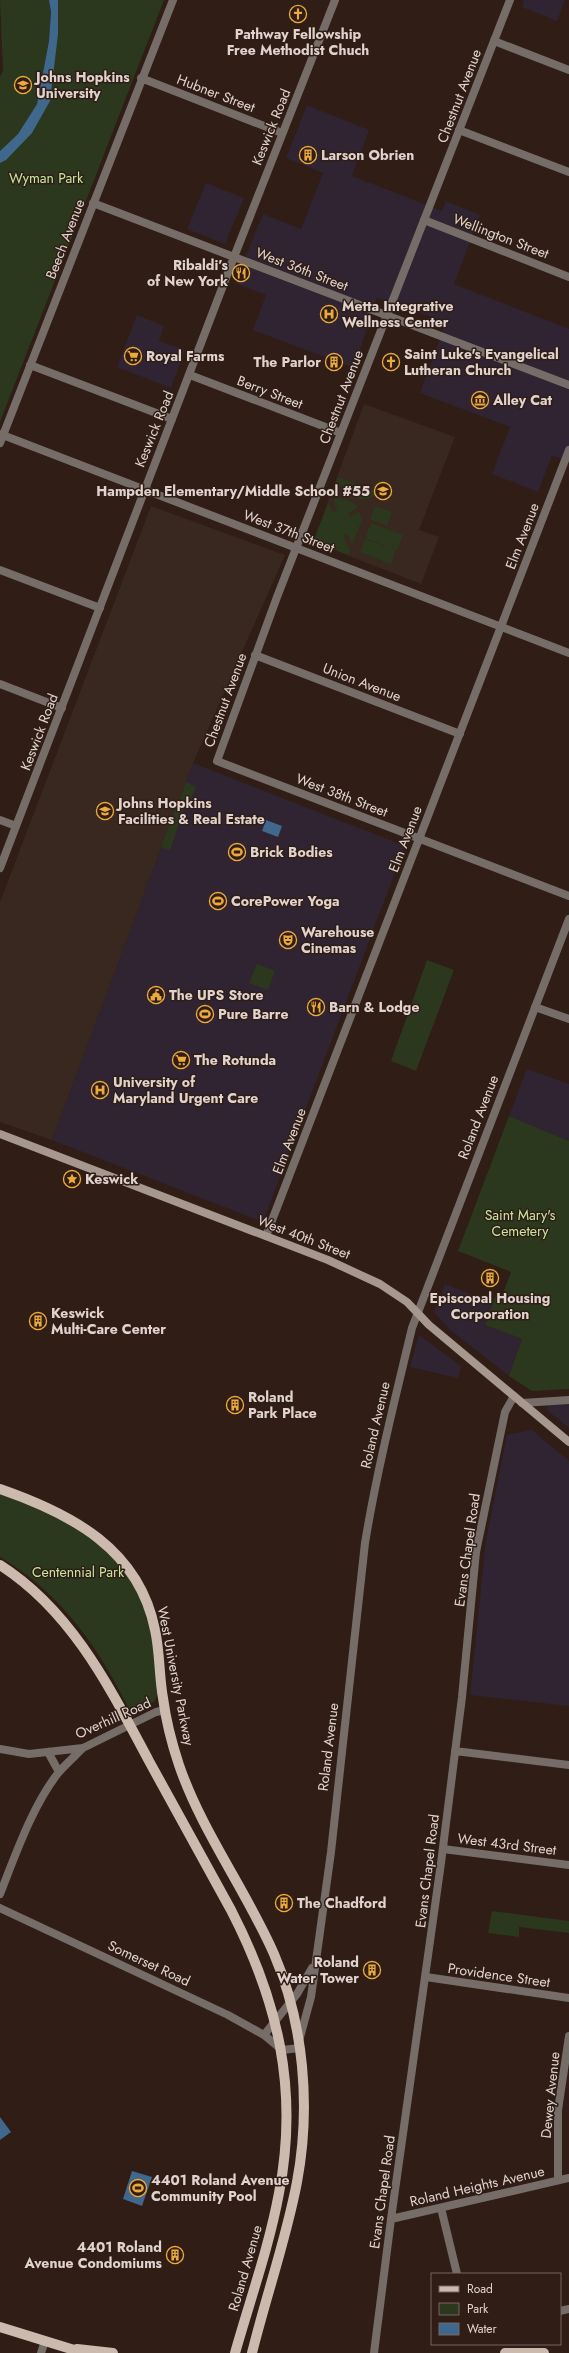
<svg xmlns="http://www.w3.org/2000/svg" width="569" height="2353" viewBox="0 0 569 2353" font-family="Jost,sans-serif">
	<rect width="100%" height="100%" fill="#2f1d16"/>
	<path fill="#302432" d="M524,0H565L557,21L522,7Z
		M307,105L369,130L352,176L442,211L446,201L480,215L454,284L569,329V462L552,455L538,492L492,474L510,427L420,393L446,322L377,298L354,368L253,330L266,295L235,283L263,214L301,229L323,173L286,158Z
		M206,183L244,198L225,244L187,229Z
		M137,315L164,326L159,341L185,350L171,388L117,367Z
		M193,763L405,846L263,1222L52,1140Z
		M527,1069L569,1084V1141L509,1116Z
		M445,1284L493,1303L485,1325L522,1339L509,1376L449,1329L434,1312Z
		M419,1335L461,1366L458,1378L410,1367Z
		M569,1402V1428L547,1410L548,1405Z
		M532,1430L569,1461V1706L470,1695L486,1540L507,1435Z"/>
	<path fill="#38281f" d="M364,404L455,437L419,530L439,537L421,584L313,542Z
		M151,506L285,555L193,763L52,1140L0,1122V902Z"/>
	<path fill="#2b381d" d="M0,0H49L51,12L49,41L37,104L18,134L0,151V77L3,70Z
		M55,0H164L0,422V157L43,107Z
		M338,477L377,492C364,509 345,493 337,480Z
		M334,499C344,499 352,499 358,507L348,513L351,516L359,512L362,520L352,545L348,534L343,535L350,551L348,555L314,541L328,503L333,512L337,511Z
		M375,506L392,512L387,526L370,519Z
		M371,523L403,535L397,550L365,538Z
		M365,539L396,550L391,564L360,552Z
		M186,782L196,787L186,810L184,809L170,850L161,847Z
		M427,960L454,970L416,1071L391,1061Z
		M257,964L275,971L268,990L249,983Z
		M509,1116L569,1141V1389L532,1391L509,1376L522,1339L485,1325L496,1294L502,1296L511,1272L458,1251Z
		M0,1493L66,1521L101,1544L132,1577L141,1596L155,1649L158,1693L155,1701L132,1715C100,1650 64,1595 0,1557Z
		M492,1911L569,1921V1933L519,1927V1937L488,1933Z"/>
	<path fill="#40678c" d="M49,0H58V34L50,101L32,133L6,160L0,163V151L18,134L37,104L49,41L51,12Z
		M266,820L282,826L278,837L262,831Z
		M0,2117L11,2132L0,2140Z
		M132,2171L152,2177L142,2206L123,2199Z"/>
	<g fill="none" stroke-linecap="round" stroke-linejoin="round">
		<path stroke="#766d68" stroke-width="8" d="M494,41L569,70
			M141,78L282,133
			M459,130L569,172
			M93,203L234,257
			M424,220L569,277
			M387,315L277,597L217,761L569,896
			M30,365L172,419
			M190,375L341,433
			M0,434L569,653
			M0,443L173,0
			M0,570L100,608
			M255,655L460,734
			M0,684L62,708
			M0,820L16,826
			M535,1007L569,1019
			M266,1236L569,450
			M522,1403L569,1400
			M0,1749L29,1754L83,1748L156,1712L165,1710
			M455,1751L569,1765
			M48,1752L59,1772
			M443,1849L569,1865
			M0,1894C15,1856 33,1804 59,1772C66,1764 75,1756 83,1748
			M0,1908L228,2015L264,2035L282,2050L300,2048
			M426,1977L569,1998
			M558,2180V2110L569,2036
			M441,2208L457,2274
			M391,2219L569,2178
			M560,2311L569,2309
			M41,2353L45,2341
			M374,2353L391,2219L441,1863L462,1697L476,1552L505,1412L514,1396"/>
		<path stroke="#766d68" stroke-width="8" d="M234,257L569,385
			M387,315L510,0
			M0,868L234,257L335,0
			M264,2035L297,1994L312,1968
			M299,2041L311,1997L331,1852L365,1543C377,1470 395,1399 412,1328L569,919"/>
		<path stroke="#a6988f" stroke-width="8" d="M0,1134L328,1260L380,1284L407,1302L429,1325L569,1442"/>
		<path stroke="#ccbaae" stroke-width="10" d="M0,1489C72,1514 139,1549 155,1630C160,1652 159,1676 163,1698C166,1721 172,1744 179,1765C202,1832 246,1890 274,1954C304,2024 311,2107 297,2182C286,2240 266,2296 252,2353
			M0,1565C72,1611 110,1688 149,1761C176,1810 203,1860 231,1910C278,2001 299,2090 279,2193C269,2247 250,2300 235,2353
			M0,2327L84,2353
			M77,2349L113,2353
			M505,2353H544"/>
	</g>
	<defs>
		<g id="church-ring" transform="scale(0.9)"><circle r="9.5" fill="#2f1d16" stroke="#ebaa39" stroke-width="1.5"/><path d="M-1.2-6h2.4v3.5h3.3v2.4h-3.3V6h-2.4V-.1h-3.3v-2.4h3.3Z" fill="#ebaa39"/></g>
		<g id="university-ring" transform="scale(0.9)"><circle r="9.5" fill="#2f1d16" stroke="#ebaa39" stroke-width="1.5"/><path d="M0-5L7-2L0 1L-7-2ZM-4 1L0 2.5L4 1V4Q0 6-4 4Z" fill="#ebaa39"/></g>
		<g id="building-ring" transform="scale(0.9)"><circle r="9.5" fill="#2f1d16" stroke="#ebaa39" stroke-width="1.5"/><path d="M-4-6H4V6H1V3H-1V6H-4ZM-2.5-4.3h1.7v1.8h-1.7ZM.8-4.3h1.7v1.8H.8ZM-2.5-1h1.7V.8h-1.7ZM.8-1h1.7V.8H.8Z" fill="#ebaa39"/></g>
		<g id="restaurant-ring" transform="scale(0.9)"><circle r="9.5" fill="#2f1d16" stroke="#ebaa39" stroke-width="1.5"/><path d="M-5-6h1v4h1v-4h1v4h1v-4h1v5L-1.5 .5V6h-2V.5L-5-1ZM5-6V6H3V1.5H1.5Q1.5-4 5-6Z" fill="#ebaa39"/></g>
		<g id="hospital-ring" transform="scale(0.9)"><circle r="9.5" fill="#2f1d16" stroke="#ebaa39" stroke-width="1.5"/><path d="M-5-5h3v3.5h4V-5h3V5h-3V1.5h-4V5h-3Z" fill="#ebaa39"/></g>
		<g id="supermarket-ring" transform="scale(0.9)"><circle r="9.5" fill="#2f1d16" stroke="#ebaa39" stroke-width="1.5"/><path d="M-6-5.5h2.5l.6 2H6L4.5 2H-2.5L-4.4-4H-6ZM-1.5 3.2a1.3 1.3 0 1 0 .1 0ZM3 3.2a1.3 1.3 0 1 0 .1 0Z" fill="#ebaa39"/></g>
		<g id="museum-ring" transform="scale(0.9)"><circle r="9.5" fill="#2f1d16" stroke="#ebaa39" stroke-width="1.5"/><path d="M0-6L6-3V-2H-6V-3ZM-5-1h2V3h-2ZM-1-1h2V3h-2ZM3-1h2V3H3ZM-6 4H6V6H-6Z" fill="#ebaa39"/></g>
		<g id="school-ring" transform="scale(0.9)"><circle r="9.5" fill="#2f1d16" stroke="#ebaa39" stroke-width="1.5"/><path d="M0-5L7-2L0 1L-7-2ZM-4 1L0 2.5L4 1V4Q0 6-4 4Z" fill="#ebaa39"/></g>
		<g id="stadium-ring" transform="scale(0.9)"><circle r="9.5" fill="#2f1d16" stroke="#ebaa39" stroke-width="1.5"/><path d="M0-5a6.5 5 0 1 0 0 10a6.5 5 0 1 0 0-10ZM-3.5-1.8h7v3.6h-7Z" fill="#ebaa39"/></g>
		<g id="theatre-ring" transform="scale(0.9)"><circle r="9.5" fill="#2f1d16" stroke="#ebaa39" stroke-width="1.5"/><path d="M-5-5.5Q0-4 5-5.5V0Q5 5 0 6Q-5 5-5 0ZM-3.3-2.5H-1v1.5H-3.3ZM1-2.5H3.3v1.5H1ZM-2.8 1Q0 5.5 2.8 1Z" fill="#ebaa39"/></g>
		<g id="civic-ring" transform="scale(0.9)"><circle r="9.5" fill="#2f1d16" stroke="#ebaa39" stroke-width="1.5"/><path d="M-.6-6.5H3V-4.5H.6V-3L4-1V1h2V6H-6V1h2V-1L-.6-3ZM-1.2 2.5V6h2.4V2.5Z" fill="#ebaa39"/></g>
		<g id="sight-ring" transform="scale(0.9)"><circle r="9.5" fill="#2f1d16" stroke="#ebaa39" stroke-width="1.5"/><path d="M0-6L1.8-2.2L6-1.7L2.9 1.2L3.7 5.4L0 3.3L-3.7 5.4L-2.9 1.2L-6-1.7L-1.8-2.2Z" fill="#ebaa39"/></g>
	</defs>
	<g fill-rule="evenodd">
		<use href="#church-ring" x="298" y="14"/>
		<use href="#university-ring" x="23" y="85"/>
		<use href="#building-ring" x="308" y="155"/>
		<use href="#restaurant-ring" x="241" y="273"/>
		<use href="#hospital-ring" x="329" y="314"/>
		<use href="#supermarket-ring" x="133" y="356"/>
		<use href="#building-ring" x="334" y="362"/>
		<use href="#church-ring" x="391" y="362"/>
		<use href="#museum-ring" x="480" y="400"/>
		<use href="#school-ring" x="383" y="491"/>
		<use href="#university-ring" x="105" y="811"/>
		<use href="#stadium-ring" x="237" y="852"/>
		<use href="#stadium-ring" x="218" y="901"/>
		<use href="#theatre-ring" x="288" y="940"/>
		<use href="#civic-ring" x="156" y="995"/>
		<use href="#restaurant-ring" x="316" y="1007"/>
		<use href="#stadium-ring" x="205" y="1014"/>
		<use href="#supermarket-ring" x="181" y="1060"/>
		<use href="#hospital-ring" x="100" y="1090"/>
		<use href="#sight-ring" x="72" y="1179"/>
		<use href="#building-ring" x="490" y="1278"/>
		<use href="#building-ring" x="38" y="1321"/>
		<use href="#building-ring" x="235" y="1405"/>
		<use href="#building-ring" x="284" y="1903"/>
		<use href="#building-ring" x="372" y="1970"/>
		<use href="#stadium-ring" x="138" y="2188"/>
		<use href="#building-ring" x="175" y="2255"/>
	</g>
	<g text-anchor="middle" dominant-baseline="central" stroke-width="3" stroke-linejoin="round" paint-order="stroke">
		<g font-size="14" font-weight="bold" fill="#e0d3ce" stroke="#2f1d16" text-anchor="start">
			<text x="298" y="34" text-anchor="middle">Pathway Fellowship<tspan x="298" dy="16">Free Methodist Chuch</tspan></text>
			<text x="36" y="77">Johns Hopkins<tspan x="36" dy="16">University</tspan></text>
			<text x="321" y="155">Larson Obrien</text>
			<text x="228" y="265" text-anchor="end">Ribaldi’s<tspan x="228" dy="16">of New York</tspan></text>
			<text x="342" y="306">Metta Integrative<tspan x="342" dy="16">Wellness Center</tspan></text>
			<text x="404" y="354">Saint Luke's Evangelical<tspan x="404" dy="16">Lutheran Church</tspan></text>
			<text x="146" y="356">Royal Farms</text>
			<text x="321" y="362" text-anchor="end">The Parlor</text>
			<text x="493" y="400">Alley Cat</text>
			<text x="370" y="491" text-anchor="end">Hampden Elementary/Middle School #55</text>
			<text x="118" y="803">Johns Hopkins<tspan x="118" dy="16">Facilities &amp; Real Estate</tspan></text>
			<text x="250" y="852">Brick Bodies</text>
			<text x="231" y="901">CorePower Yoga</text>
			<text x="301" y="932">Warehouse<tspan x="301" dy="16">Cinemas</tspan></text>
			<text x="169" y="995">The UPS Store</text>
			<text x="329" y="1007">Barn &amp; Lodge</text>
			<text x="218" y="1014">Pure Barre</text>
			<text x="194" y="1060">The Rotunda</text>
			<text x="113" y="1082">University of<tspan x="113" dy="16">Maryland Urgent Care</tspan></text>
			<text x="85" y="1179">Keswick</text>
			<text x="490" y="1298" text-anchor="middle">Episcopal Housing<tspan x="490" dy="16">Corporation</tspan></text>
			<text x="51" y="1313">Keswick<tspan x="51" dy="16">Multi-Care Center</tspan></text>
			<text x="248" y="1397">Roland<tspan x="248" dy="16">Park Place</tspan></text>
			<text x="297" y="1903">The Chadford</text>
			<text x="359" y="1962" text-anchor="end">Roland<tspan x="359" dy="16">Water Tower</tspan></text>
			<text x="151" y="2180">4401 Roland Avenue<tspan x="151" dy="16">Community Pool</tspan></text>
			<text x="162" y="2247" text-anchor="end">4401 Roland<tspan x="162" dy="16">Avenue Condomiums</tspan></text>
		</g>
		<g font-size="14" fill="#e0d3ce" stroke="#2f1d16">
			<text transform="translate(216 93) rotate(21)">Hubner Street</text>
			<text transform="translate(459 96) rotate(-69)">Chestnut Avenue</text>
			<text transform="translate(271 127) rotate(-68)">Keswick Road</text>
			<text transform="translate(501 236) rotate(21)">Wellington Street</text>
			<text transform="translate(65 239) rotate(-69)">Beech Avenue</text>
			<text transform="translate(302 269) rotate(21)">West 36th Street</text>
			<text transform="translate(270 392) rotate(21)">Berry Street</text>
			<text transform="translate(341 397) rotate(-69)">Chestnut Avenue</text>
			<text transform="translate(154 429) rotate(-68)">Keswick Road</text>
			<text transform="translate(289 531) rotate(21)">West 37th Street</text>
			<text transform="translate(522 536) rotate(-69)">Elm Avenue</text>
			<text transform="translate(362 682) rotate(21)">Union Avenue</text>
			<text transform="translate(225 700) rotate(-70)">Chestnut Avenue</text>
			<text transform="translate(39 732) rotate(-69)">Keswick Road</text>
			<text transform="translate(342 795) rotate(21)">West 38th Street</text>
			<text transform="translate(405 839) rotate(-69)">Elm Avenue</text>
			<text transform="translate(478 1117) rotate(-69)">Roland Avenue</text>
			<text transform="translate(289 1141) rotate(-69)">Elm Avenue</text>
			<text transform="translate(304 1237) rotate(21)">West 40th Street</text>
			<text transform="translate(375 1425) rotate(-77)">Roland Avenue</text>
			<text transform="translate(467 1550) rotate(-82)">Evans Chapel Road</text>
			<text transform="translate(176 1676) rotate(79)">West University Parkway</text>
			<text transform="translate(113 1718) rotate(-24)">Overhill Road</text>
			<text transform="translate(328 1747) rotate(-83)">Roland Avenue</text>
			<text transform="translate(507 1844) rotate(7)">West 43rd Street</text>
			<text transform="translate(427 1871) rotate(-83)">Evans Chapel Road</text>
			<text transform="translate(149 1963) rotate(25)">Somerset Road</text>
			<text transform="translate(499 1975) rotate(8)">Providence Street</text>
			<text transform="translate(550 2095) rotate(-84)">Dewey Avenue</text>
			<text transform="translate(477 2186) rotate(-13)">Roland Heights Avenue</text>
			<text transform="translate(382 2192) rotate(-82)">Evans Chapel Road</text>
			<text transform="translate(245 2268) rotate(-74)">Roland Avenue</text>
		</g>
		<g font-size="14" fill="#c3e89e" stroke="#2f1d16">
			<text x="46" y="178">Wyman Park</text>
			<text x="520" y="1215">Saint Mary's<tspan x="520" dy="16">Cemetery</tspan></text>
			<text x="78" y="1572">Centennial Park</text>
		</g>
	</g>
	<rect x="431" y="2273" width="130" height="72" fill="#2f1d16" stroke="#766660"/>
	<rect x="439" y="2286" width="20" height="6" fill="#ccbaae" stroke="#766660"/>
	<text x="467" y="2293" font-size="12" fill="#e0d3ce">Road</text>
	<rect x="439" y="2303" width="20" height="12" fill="#2b381d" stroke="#766660"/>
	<text x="467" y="2313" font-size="12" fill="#e0d3ce">Park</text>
	<rect x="439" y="2323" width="20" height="12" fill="#40678c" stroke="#766660"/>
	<text x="467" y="2333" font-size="12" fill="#e0d3ce">Water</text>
</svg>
